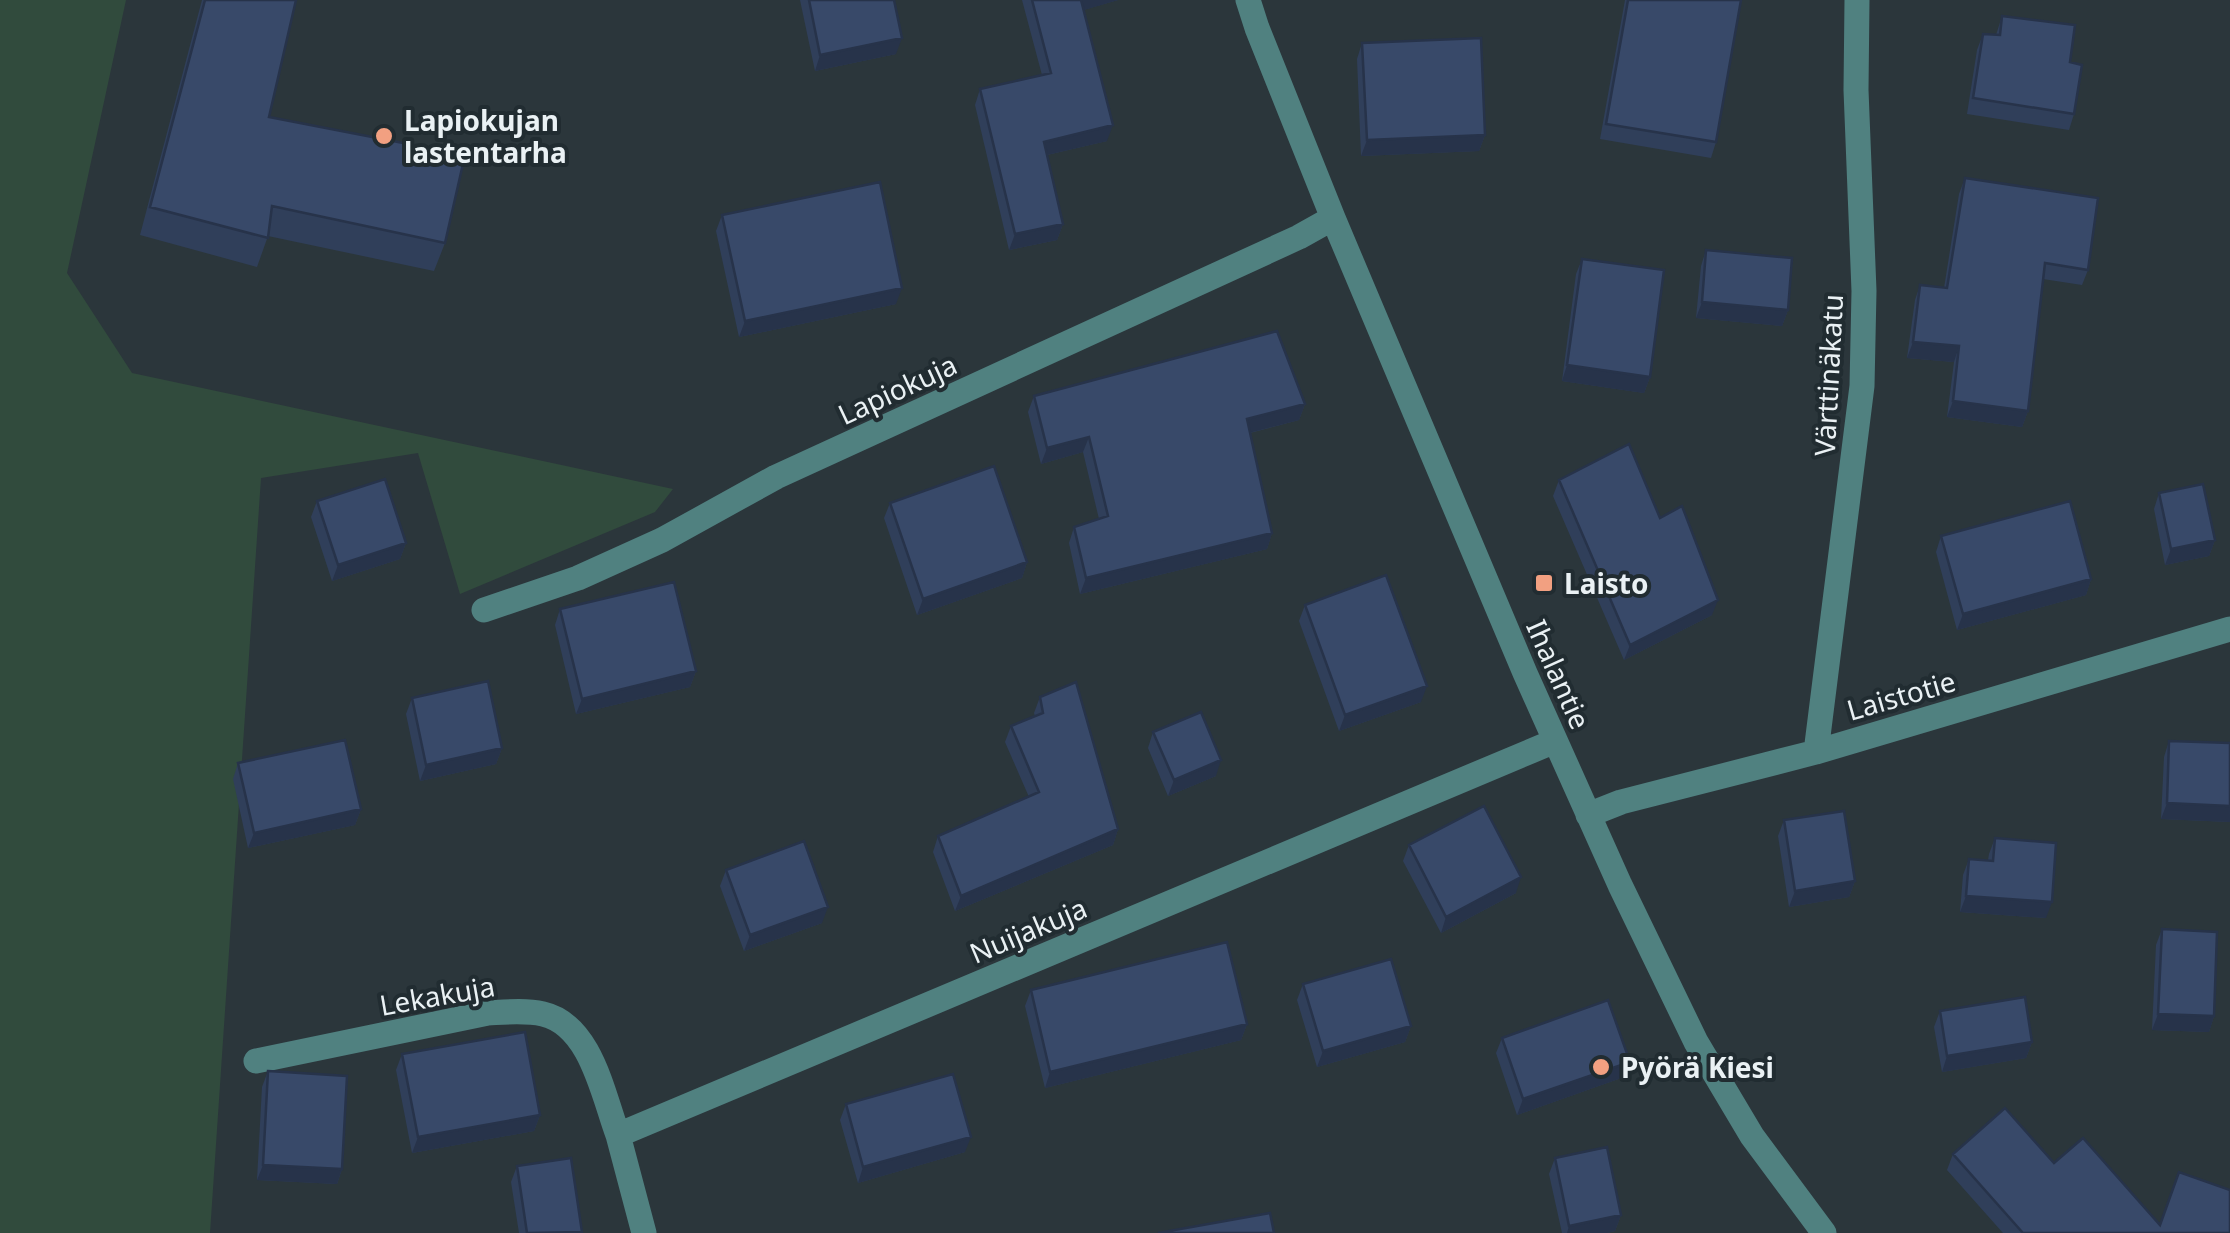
<svg xmlns="http://www.w3.org/2000/svg" width="2230" height="1233" viewBox="0 0 2230 1233" font-family="'Noto Sans',sans-serif">
	<rect width="100%" height="100%" fill="#2b363b"/>
	<path fill="#314b3d" d="M0,0H126L67,273L132,373L673,489L655,512L460,594L418,453L261,478L210,1233H0Z"/>
	<g fill="none" stroke-linecap="round" stroke-linejoin="round">
		<path stroke="#508180" stroke-width="25" d="M1248,0L1257,28L1333,218L1525,673L1620,885L1696,1042L1752,1136L1824,1233
			M484,610L578,578L662,540L776,477L1299,237L1333,218
			M1816,752L1862,386L1864,291L1856,90L1857,0
			M1588,815L1621,802L1816,752L2230,629
			M256,1061L488,1013C506,1012 525,1010 543,1014C591,1025 603,1095 618,1135
			M644,1233L618,1135L1555,741"/>
	</g>
	<path fill="#303f5a" d="M202,0H296L269,117L445,243L434,271L268,236L257,267L140,235Z
		M800,0H894L896,54L815,71Z
		M1022,0H1118L1083,10L1107,141L1047,155L1063,224L1057,240L1009,250L975,105L980,89L1042,75Z
		M1625,0H1741L1716,142L1711,158L1600,139Z
		M2002,16L2070,62L2074,114L2069,130L1967,114L1977,50L1983,34L1996,35Z
		M1362,43L1485,135L1479,151L1361,156L1357,59Z
		M1965,178L2088,270L2082,285L2043,279L2028,411L2022,427L1947,417L1954,362L1907,358L1915,300L1920,285L1944,288L1959,194Z
		M722,215L896,304L739,337L716,231Z
		M1706,250L1788,310L1782,326L1696,318L1701,266Z
		M1582,259L1650,377L1644,393L1562,381L1576,274Z
		M1034,396L1305,404L1299,420L1250,433L1272,533L1267,549L1080,594L1069,543L1074,527L1099,519L1083,452L1041,464L1028,412Z
		M1559,480L1660,518L1712,615L1624,660L1553,496Z
		M2159,493L2215,540L2209,556L2165,565L2154,509Z
		M317,501L406,543L400,559L332,581L311,517Z
		M890,503L1027,562L1022,578L917,615L884,518Z
		M1941,536L2091,579L2086,595L1957,630L1936,552Z
		M1305,605L1421,702L1339,731L1299,621Z
		M560,609L696,671L690,687L576,714L555,625Z
		M1040,697L1118,829L1113,845L955,911L933,852L938,836L1029,797L1005,742L1011,726L1035,716L1034,713Z
		M412,698L502,748L496,764L420,781L406,714Z
		M1153,732L1216,776L1168,796L1148,748Z
		M2169,741L2230,743V822L2161,819L2164,757Z
		M238,763L361,809L355,825L248,848L233,779Z
		M1784,820L1855,881L1849,897L1789,907L1778,836Z
		M1995,838L2046,918L1960,912L1963,875L1969,859L1988,860L1989,854Z
		M1409,845L1516,893L1441,933L1403,861Z
		M726,870L822,923L744,951L720,886Z
		M2162,929L2214,1016L2209,1032L2152,1030L2156,945Z
		M1303,984L1411,1026L1405,1042L1317,1067L1297,1000Z
		M1031,990L1247,1024L1241,1040L1045,1088L1025,1006Z
		M1940,1011L2032,1042L2026,1058L1942,1072L1934,1027Z
		M1502,1038L1624,1077L1517,1115L1496,1053Z
		M402,1054L540,1115L534,1131L412,1153L396,1070Z
		M268,1071L342,1169L337,1184L257,1180L262,1087Z
		M846,1104L965,1152L858,1183L840,1120Z
		M1953,1154L2054,1163L2160,1225L2230,1233H2003L1947,1170Z
		M1555,1158L1621,1215L1615,1231L1607,1233H1562L1549,1174Z
		M517,1166L582,1232V1233H519L511,1182Z"/>
	<path fill="#27334a" d="M1079,0H1118L1074,13Z
		M902,38L896,54L815,71L820,55Z
		M1113,125L1107,141L1038,157L1044,142Z
		M1485,135L1479,151L1361,156L1367,140Z
		M1063,224L1057,240L1009,250L1015,234Z
		M902,288L896,304L739,337L745,321Z
		M1702,302L1788,310L1782,326L1696,318Z
		M1913,342L1959,346L1954,362L1907,358Z
		M1567,365L1650,377L1644,393L1562,381Z
		M1953,401L2028,411L2022,427L1947,417Z
		M1305,404L1299,420L1241,435L1247,419Z
		M1089,437L1083,452L1041,464L1047,448Z
		M1272,533L1267,549L1080,594L1086,578Z
		M2215,540L2209,556L2165,565L2171,549Z
		M406,543L400,559L332,581L338,565Z
		M1027,562L1022,578L917,615L923,599Z
		M2091,579L2086,595L1957,630L1963,614Z
		M1718,600L1712,615L1624,660L1630,645Z
		M696,671L690,687L576,714L582,699Z
		M1427,686L1421,702L1339,731L1345,715Z
		M502,748L496,764L420,781L426,765Z
		M1221,760L1216,776L1168,796L1174,780Z
		M2167,803L2230,806V822L2161,819Z
		M361,809L355,825L248,848L254,833Z
		M1118,829L1113,845L955,911L961,896Z
		M1521,877L1516,893L1441,933L1446,917Z
		M1855,881L1849,897L1789,907L1795,891Z
		M1966,896L2052,902L2046,918L1960,912Z
		M828,907L822,923L744,951L750,935Z
		M2158,1014L2214,1016L2209,1032L2152,1030Z
		M1247,1024L1241,1040L1045,1088L1050,1072Z
		M1411,1026L1405,1042L1317,1067L1323,1051Z
		M2032,1042L2026,1058L1942,1072L1947,1056Z
		M1630,1062L1624,1077L1517,1115L1523,1099Z
		M540,1115L534,1131L412,1153L418,1137Z
		M971,1137L965,1152L858,1183L863,1167Z
		M263,1165L342,1169L337,1184L257,1180Z
		M1621,1215L1615,1231L1607,1233H1567L1569,1226Z"/>
	<path fill="#384969" stroke="#27334a" stroke-width="2.5" d="M205,0H296L269,117L465,155L445,243L272,206L268,238L150,207Z
		M809,0H894L902,38L820,55Z
		M1032,0H1081L1113,125L1044,142L1063,224L1015,234L980,89L1051,73Z
		M1628,0H1741L1716,142L1606,124Z
		M2002,16L2075,25L2070,62L2082,65L2074,114L1973,98L1983,34L2000,35Z
		M1481,38L1485,135L1367,140L1362,43Z
		M1965,178L2098,198L2088,270L2045,263L2028,411L1953,401L1959,346L1913,342L1920,285L1947,288Z
		M880,182L902,288L745,321L722,215Z
		M1706,250L1792,258L1788,310L1702,302Z
		M1582,259L1664,270L1650,377L1567,365Z
		M1277,331L1305,404L1247,419L1272,533L1086,578L1074,527L1108,516L1089,437L1047,448L1034,396Z
		M1629,444L1660,518L1682,506L1718,600L1630,645L1559,480Z
		M994,466L1027,562L923,599L890,503Z
		M385,479L406,543L338,565L317,501Z
		M2203,484L2215,540L2171,549L2159,493Z
		M2070,501L2091,579L1963,614L1941,536Z
		M1386,575L1427,686L1345,715L1305,605Z
		M674,582L696,671L582,699L560,609Z
		M488,681L502,748L426,765L412,698Z
		M1076,682L1118,829L961,896L938,836L1039,792L1011,726L1043,713L1040,697Z
		M1201,712L1221,760L1174,780L1153,732Z
		M345,740L361,809L254,833L238,763Z
		M2169,741L2230,743V806L2167,803Z
		M1484,806L1521,877L1446,917L1409,845Z
		M1844,811L1855,881L1795,891L1784,820Z
		M1995,838L2056,843L2052,902L1966,896L1969,859L1993,861Z
		M804,841L828,907L750,935L726,870Z
		M2162,929L2217,932L2214,1016L2158,1014Z
		M1227,942L1247,1024L1050,1072L1031,990Z
		M1391,959L1411,1026L1323,1051L1303,984Z
		M2025,997L2032,1042L1947,1056L1940,1011Z
		M1608,1000L1630,1062L1523,1099L1502,1038Z
		M525,1032L540,1115L418,1137L402,1054Z
		M268,1071L347,1076L342,1169L263,1165Z
		M953,1074L971,1137L863,1167L846,1104Z
		M2005,1108L2054,1163L2083,1138L2160,1225L2179,1172L2230,1190V1233H2023L1953,1154Z
		M1607,1147L1621,1215L1569,1226L1555,1158Z
		M571,1158L582,1232L527,1233L517,1166Z
		M1270,1213L1274,1233H1158Z"/>
	<g fill="#f2a081" stroke="#212c31" stroke-width="4">
		<circle cx="384" cy="136" r="10"/>
		<rect x="1534" y="573" width="20" height="20" rx="5"/>
		<circle cx="1601" cy="1067" r="10"/>
	</g>
	<g text-anchor="middle" dominant-baseline="central" stroke-width="8" stroke-linejoin="round" paint-order="stroke">
		<g font-size="28" font-weight="bold" fill="#eaf1f4" stroke="#212c31" text-anchor="start">
			<text x="404" y="120">Lapiokujan<tspan x="404" dy="32">lastentarha</tspan></text>
			<text x="1564" y="583">Laisto</text>
			<text x="1621" y="1067">Pyörä Kiesi</text>
		</g>
		<g font-size="28" fill="#eaf1f4" stroke="#212c31">
			<text transform="translate(1828 375) rotate(-87)">Värttinäkatu</text>
			<text transform="translate(897 389) rotate(-25)">Lapiokuja</text>
			<text transform="translate(1559 674) rotate(66)">Ihalantie</text>
			<text transform="translate(1901 695) rotate(-16)">Laistotie</text>
			<text transform="translate(1028 930) rotate(-23)">Nuijakuja</text>
			<text transform="translate(437 995) rotate(-10)">Lekakuja</text>
		</g>
	</g>
</svg>
